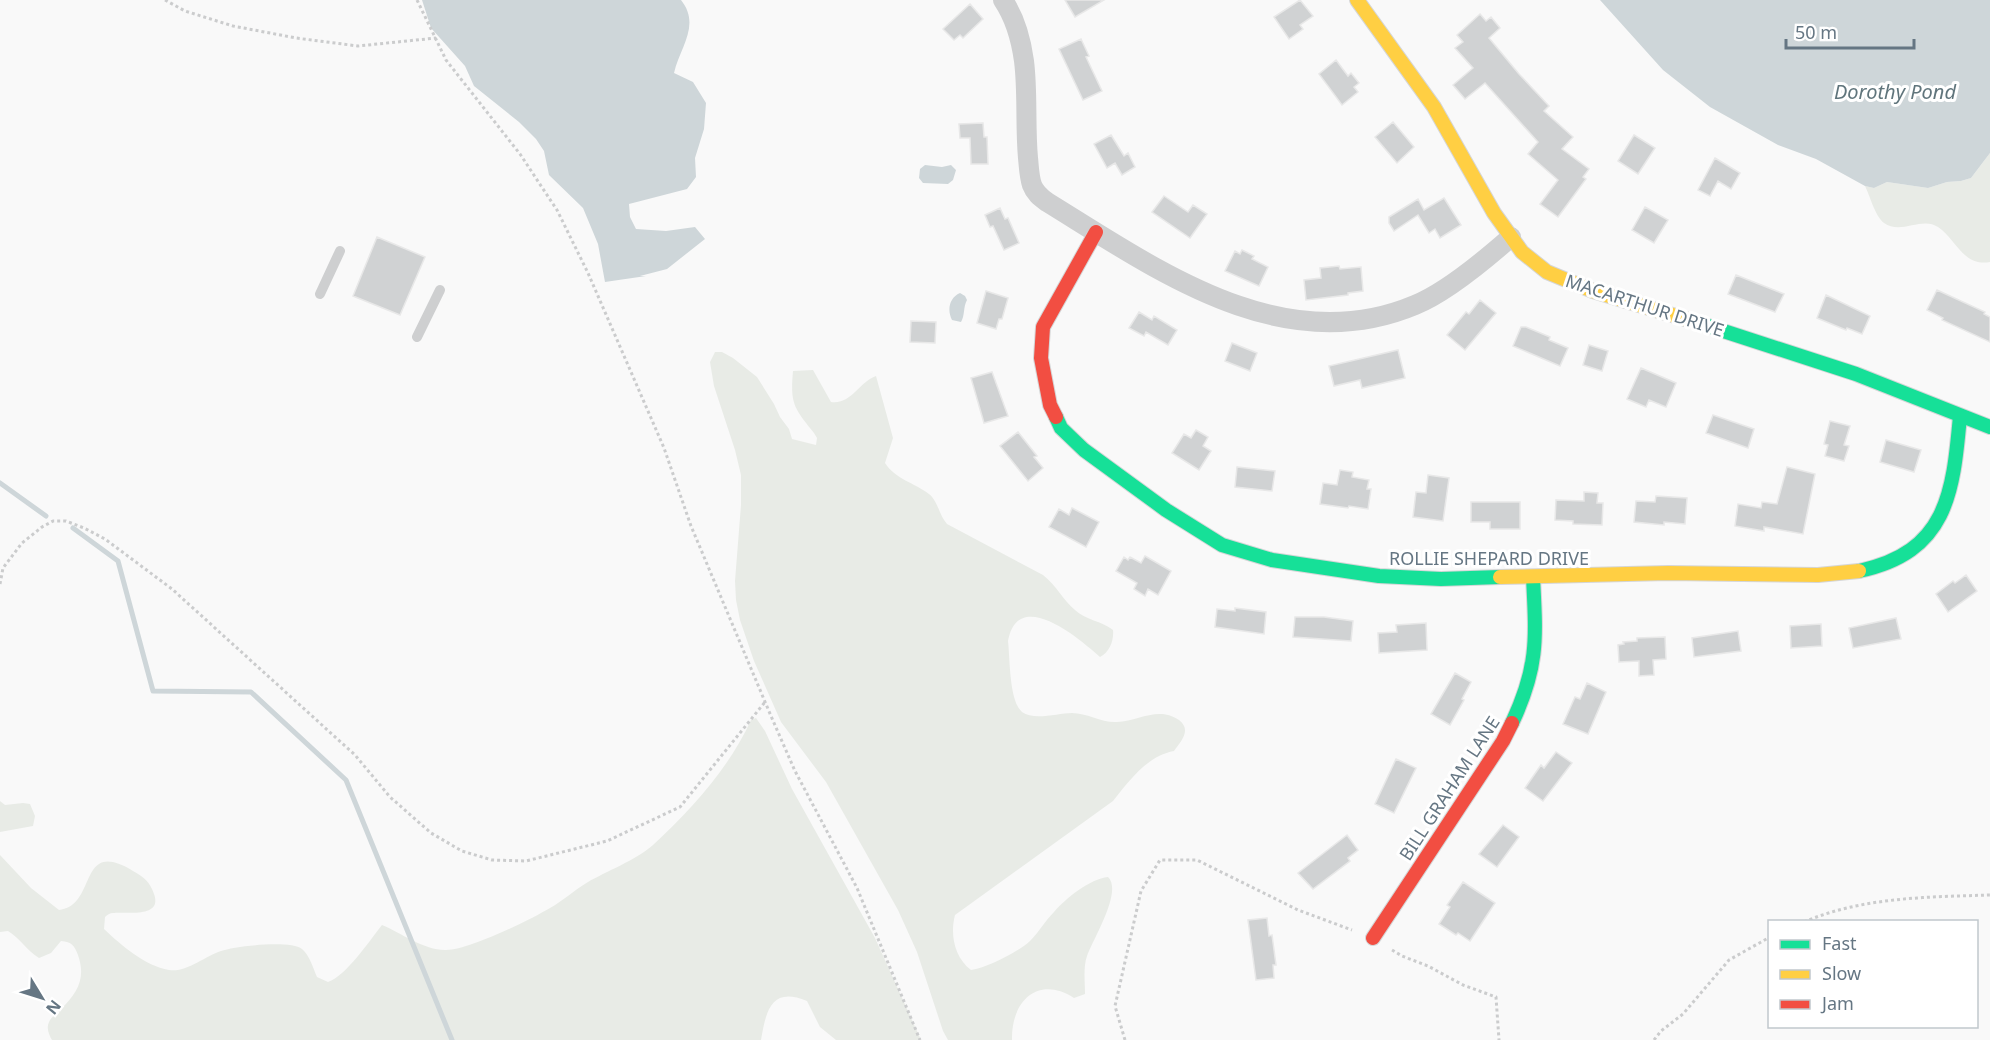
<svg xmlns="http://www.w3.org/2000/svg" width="1990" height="1040" viewBox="0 0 1990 1040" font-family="'Noto Sans',sans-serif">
	<rect width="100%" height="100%" fill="#f9f9f9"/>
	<path fill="#e8ebe6" d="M1990,153V262C1963,267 1956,239 1938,227C1922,216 1901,235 1884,223C1875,216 1870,196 1865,186L1874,188L1887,182L1928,188L1947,182L1961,181L1971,178Z
		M715,352H722L733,358L757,377L774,404L780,417L789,429L792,439L816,445L817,438L814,433C794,408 790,404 793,371L813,370L831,402C851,405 859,382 876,376L893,438L885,463C895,479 915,483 929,494C938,501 939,515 947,524L1043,575C1056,585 1063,600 1075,610C1085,620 1102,621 1113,630C1114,640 1110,652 1100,657C1080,639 1018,586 1008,641C1010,657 1009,701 1022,712C1034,721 1058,713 1072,713C1087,713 1102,723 1117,722C1139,721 1158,706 1179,720C1192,730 1181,741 1174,751C1147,756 1129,781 1113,801L955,915C950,934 954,957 971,970C987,968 1018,952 1030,941C1039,932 1045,921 1054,912C1066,898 1090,879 1108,877C1123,891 1093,939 1087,956C1083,967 1085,982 1085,994L1074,998C1038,975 1011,1001 1012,1040H948L943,1031L917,952L898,910L826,782L781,722L754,661L740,620L736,600L735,581L741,505V475L735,450L714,386L710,362Z
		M756,718L765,731L792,789L875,938L921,1040H836L820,1027L807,1001C771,986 766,1011 761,1040H52C49,1035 46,1028 49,1022C51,1017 57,1013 61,1009C78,992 86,978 78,955C74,945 72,942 61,941L51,953L39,958C27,951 20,938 8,931L0,932V855L31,888L59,910C98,906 77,837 133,871C144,877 150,882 154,894C163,919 124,911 113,913C110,913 107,915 105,917L104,929C121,945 145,966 169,970C186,973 205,956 221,951C235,946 291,940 302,949C310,956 313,968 317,977L328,982C346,976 370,940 382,925C401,933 424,950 445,950C467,951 530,920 550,908C563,901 574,890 588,882C605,872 636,860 653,845C692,809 729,768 751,720Z
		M0,801L5,805L23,803L30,804L35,816L33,826L0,832Z"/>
	<path fill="#ced6d9" d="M422,0H681C701,25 680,47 674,73L693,82L706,103L704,129L695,158L696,177L687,189L629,204L630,217L636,229L666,231L695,227L705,239L667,269L640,276H646L605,282L598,244L583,208L549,175L544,151L536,139L519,122L474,86L465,66L431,28Z
		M1600,0H1990V153L1971,178L1961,181L1947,182L1928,188L1887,182L1874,188L1865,186L1816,159L1778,145L1710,107L1663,70Z
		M925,165L942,167L951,165L956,170L953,180L948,184L923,183L919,178L920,169Z
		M960,293L965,296L967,300C963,307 965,316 961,322L952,320C947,310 949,298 960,293Z"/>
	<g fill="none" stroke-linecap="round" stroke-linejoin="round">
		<path stroke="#ced6d9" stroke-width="5" d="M0,483L46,516
			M73,528L118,561L153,691L251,692L346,780L452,1040"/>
	</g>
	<path fill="#d0d2d3" stroke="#e8e8e8" stroke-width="1.5" d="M1065,0H1104L1075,17Z
		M1300,0L1313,16L1300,25L1303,29L1289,39L1274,17Z
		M970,4L983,19L963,38L960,35L954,40L943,29Z
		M1480,14L1486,21L1491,17L1500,28L1489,38L1519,74L1549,106L1544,111L1573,137L1562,149L1589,169L1583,177L1586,179L1558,217L1540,204L1558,180L1528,154L1538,142L1485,83L1465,99L1453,85L1473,68L1455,48L1463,42L1457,35Z
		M1081,39L1089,56L1086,57L1102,91L1083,100L1059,49Z
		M1336,60L1348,76L1351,73L1359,83L1354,87L1358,92L1342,105L1319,74Z
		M1393,122L1414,147L1397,163L1375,137Z
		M983,123L984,137H987L988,164H971L970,138H960L959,124Z
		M1111,135L1124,156L1128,153L1135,167L1122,175L1115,163L1107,168L1094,144Z
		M1634,135L1655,148L1638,174L1618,161Z
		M1715,158L1740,173L1731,189L1718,181L1710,196L1698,190Z
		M1164,196L1188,212L1193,205L1207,214L1190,238L1152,212Z
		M1444,198L1461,225L1440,238L1435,229L1429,233L1418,215L1394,231L1389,223V217L1418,199L1424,210Z
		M1645,207L1668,220L1654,243L1632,230Z
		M1000,208L1005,219L1008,218L1019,243L1004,250L993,226L990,227L985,215Z
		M377,237L425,257L400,315L353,296Z
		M1242,250L1254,256L1252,259L1268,267L1259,286L1225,271L1235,251L1240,254Z
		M1339,266L1340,269L1361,267L1363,291L1348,293V295L1306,300L1304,280L1321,278L1320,268Z
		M1736,275L1784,294L1775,312L1728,294Z
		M1937,290L1985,312L1984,314L1990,317V342L1942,320L1943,318L1927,310Z
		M986,291L1008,298L1002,319H999L996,329L977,323Z
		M1826,295L1870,316L1862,334L1847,328L1846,330L1817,318Z
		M1480,300L1496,313L1465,350L1447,335L1466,312L1469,314Z
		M1139,312L1152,320L1154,316L1177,330L1168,345L1146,332L1144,336L1129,328Z
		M911,321L936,322L935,343L910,342Z
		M1521,327H1526L1550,337L1549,340L1568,348L1560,366L1513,346Z
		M1232,343L1257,353L1250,371L1225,361Z
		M1589,345L1608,351L1602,371L1583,365Z
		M1398,350L1405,378L1362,388L1360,380L1334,386L1329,366Z
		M1641,368L1676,383L1666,407L1649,400L1646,407L1627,399Z
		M992,372L1008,416L984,423L971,378Z
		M1713,415L1754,429L1748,448L1706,433Z
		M1830,421L1850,426L1844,445L1849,446L1844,461L1825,456L1828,445L1824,444Z
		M1196,430L1208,437L1203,446L1211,451L1199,470L1172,453L1184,434L1191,438Z
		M1018,432L1037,456L1034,457L1043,468L1028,481L1000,446Z
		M1886,440L1921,450L1914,472L1880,462Z
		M1237,467L1275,471L1272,491L1235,487Z
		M1787,467L1815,474L1803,534L1764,527V531L1735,526L1738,504L1761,508L1762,502L1777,504Z
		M1340,470L1353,472L1352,477L1369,480L1367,489H1371L1368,509L1349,506L1348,508L1320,504L1323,483L1337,485Z
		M1428,475L1449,478L1443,521L1413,517L1416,492L1426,493Z
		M1584,492L1598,493L1597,503H1603L1602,525L1573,524V521L1555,520L1556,500L1584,501Z
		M1656,496L1687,498L1685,524L1664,522V525L1634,522L1636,501L1655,502Z
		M1471,502H1520V529H1490V522H1471Z
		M1072,508L1099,522L1086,547L1049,527L1059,509L1069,515Z
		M1145,556L1171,571L1158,595L1148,589L1145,596L1134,589L1137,583L1116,571L1124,557L1128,560L1130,557L1141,563Z
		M1966,575L1977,591L1948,612L1936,594L1953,581L1955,583Z
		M1235,608L1266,612L1264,634L1215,627L1217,609L1235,611Z
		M1295,617H1324L1353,621L1351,641L1293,637Z
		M1896,618L1901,639L1853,648L1849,628Z
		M1426,623L1427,650L1379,653L1378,633L1397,632L1396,625Z
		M1821,624L1822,646L1791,648L1790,626Z
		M1738,631L1741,651L1694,657L1692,638Z
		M1665,637L1666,659L1653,660L1654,675L1639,676V661L1619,662L1618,645L1624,644L1623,642L1637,641V638Z
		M1455,673L1471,682L1462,699L1464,700L1450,725L1431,714Z
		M1587,683L1606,692L1588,734L1563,724L1575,697L1580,699Z
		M1556,752L1572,763L1543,801L1525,788L1541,765L1544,768Z
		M1396,759L1416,768L1394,813L1375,804Z
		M1503,825L1519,837L1497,867L1479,854Z
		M1347,835L1358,850L1348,858L1350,861L1313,889L1298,873Z
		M1463,882L1495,903L1470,941L1458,933L1456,935L1439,924L1450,907L1447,905Z
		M1267,918L1269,936L1272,935L1276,965H1273L1274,978L1256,980L1248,920Z"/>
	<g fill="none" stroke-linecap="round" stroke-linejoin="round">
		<g stroke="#d5d6d7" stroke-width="16">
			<path id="fast" d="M1702,324L1856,374L1990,427
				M1056,417L1061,428L1084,450L1166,510L1222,545L1272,560L1379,576L1441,579L1500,577
				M1859,571C1947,552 1953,494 1960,416
				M1512,723C1539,666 1536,637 1533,577"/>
		</g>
		<g stroke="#d5d6d7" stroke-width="16">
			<path id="slow" d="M1357,0L1434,107L1494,213L1522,252L1547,272L1593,291L1702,324
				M1500,577L1668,573L1818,575L1859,571"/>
		</g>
		<g stroke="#d5d6d7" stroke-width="16">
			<path id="jam" d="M1056,417L1050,405L1041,358L1043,327L1096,232
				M1373,938L1503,741L1512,723"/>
		</g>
		<path stroke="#cbcccd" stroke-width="3" stroke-dasharray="3 3" stroke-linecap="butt" d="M165,0L185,11L233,26L296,38L358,46L436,38
			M417,0L446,60L520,154L557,210L588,273L664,448L691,526L771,716L795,771L857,888L920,1040
			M0,584L3,568L22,543L42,527L53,521H66L84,528L105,539L172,589L355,755L390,797L431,833L462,851L492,860L526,861L607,841L680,807L765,702
			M1804,922C1862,897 1928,897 1990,895
			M1392,950L1402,956L1428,966L1463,985L1496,997L1499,1040
			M1125,1040L1115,1006L1141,891L1160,860H1197L1298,910L1352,930
			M1654,1040L1661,1031L1683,1014L1729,960L1770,937"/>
		<path stroke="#cecfd0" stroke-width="10" d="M320,294L340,251
			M417,337L440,290"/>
		<path stroke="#cecfd0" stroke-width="20" d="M1003,0C1015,18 1021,39 1024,61C1028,93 1025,125 1028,158C1029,167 1029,176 1032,185C1035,193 1040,197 1047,202C1156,269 1282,361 1415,305C1445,293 1486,259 1511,237"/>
		<use href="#fast" stroke="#16e098" stroke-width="14"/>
		<use href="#slow" stroke="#ffcf43" stroke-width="14"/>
		<use href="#jam" stroke="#f24e42" stroke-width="14"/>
	</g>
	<g text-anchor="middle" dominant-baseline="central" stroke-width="6" stroke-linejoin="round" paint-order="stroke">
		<g font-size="18" fill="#657683" stroke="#fff">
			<text transform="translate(1645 305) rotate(18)">MACARTHUR DRIVE</text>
			<text x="1489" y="558">ROLLIE SHEPARD DRIVE</text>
			<text transform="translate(1449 788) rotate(-57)">BILL GRAHAM LANE</text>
		</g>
		<g font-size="20" font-style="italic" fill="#60757c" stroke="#fff">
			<text x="1895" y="91">Dorothy Pond</text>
		</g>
	</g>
	<rect x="1768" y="920" width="210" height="108" fill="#ffffff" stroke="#c1c8cd" stroke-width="1.5"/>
	<rect x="1780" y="940" width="30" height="9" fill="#16e098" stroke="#c1c8cd" stroke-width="1.5"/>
	<text x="1822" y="950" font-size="18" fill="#657683">Fast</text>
	<rect x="1780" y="970" width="30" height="9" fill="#ffcf43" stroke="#c1c8cd" stroke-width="1.5"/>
	<text x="1822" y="980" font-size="18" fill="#657683">Slow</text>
	<rect x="1780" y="1000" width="30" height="9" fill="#f24e42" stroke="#c1c8cd" stroke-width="1.5"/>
	<text x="1822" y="1010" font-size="18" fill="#657683">Jam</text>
	<g transform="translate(42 998) rotate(128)" stroke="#ffffff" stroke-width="4.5" paint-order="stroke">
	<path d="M0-4.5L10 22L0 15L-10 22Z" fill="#657683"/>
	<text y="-9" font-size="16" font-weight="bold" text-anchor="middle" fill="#657683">N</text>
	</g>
	<path d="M1786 39v9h128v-9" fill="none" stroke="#657683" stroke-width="3"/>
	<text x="1795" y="39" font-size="18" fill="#657683" stroke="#ffffff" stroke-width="4.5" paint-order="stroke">50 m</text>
</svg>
